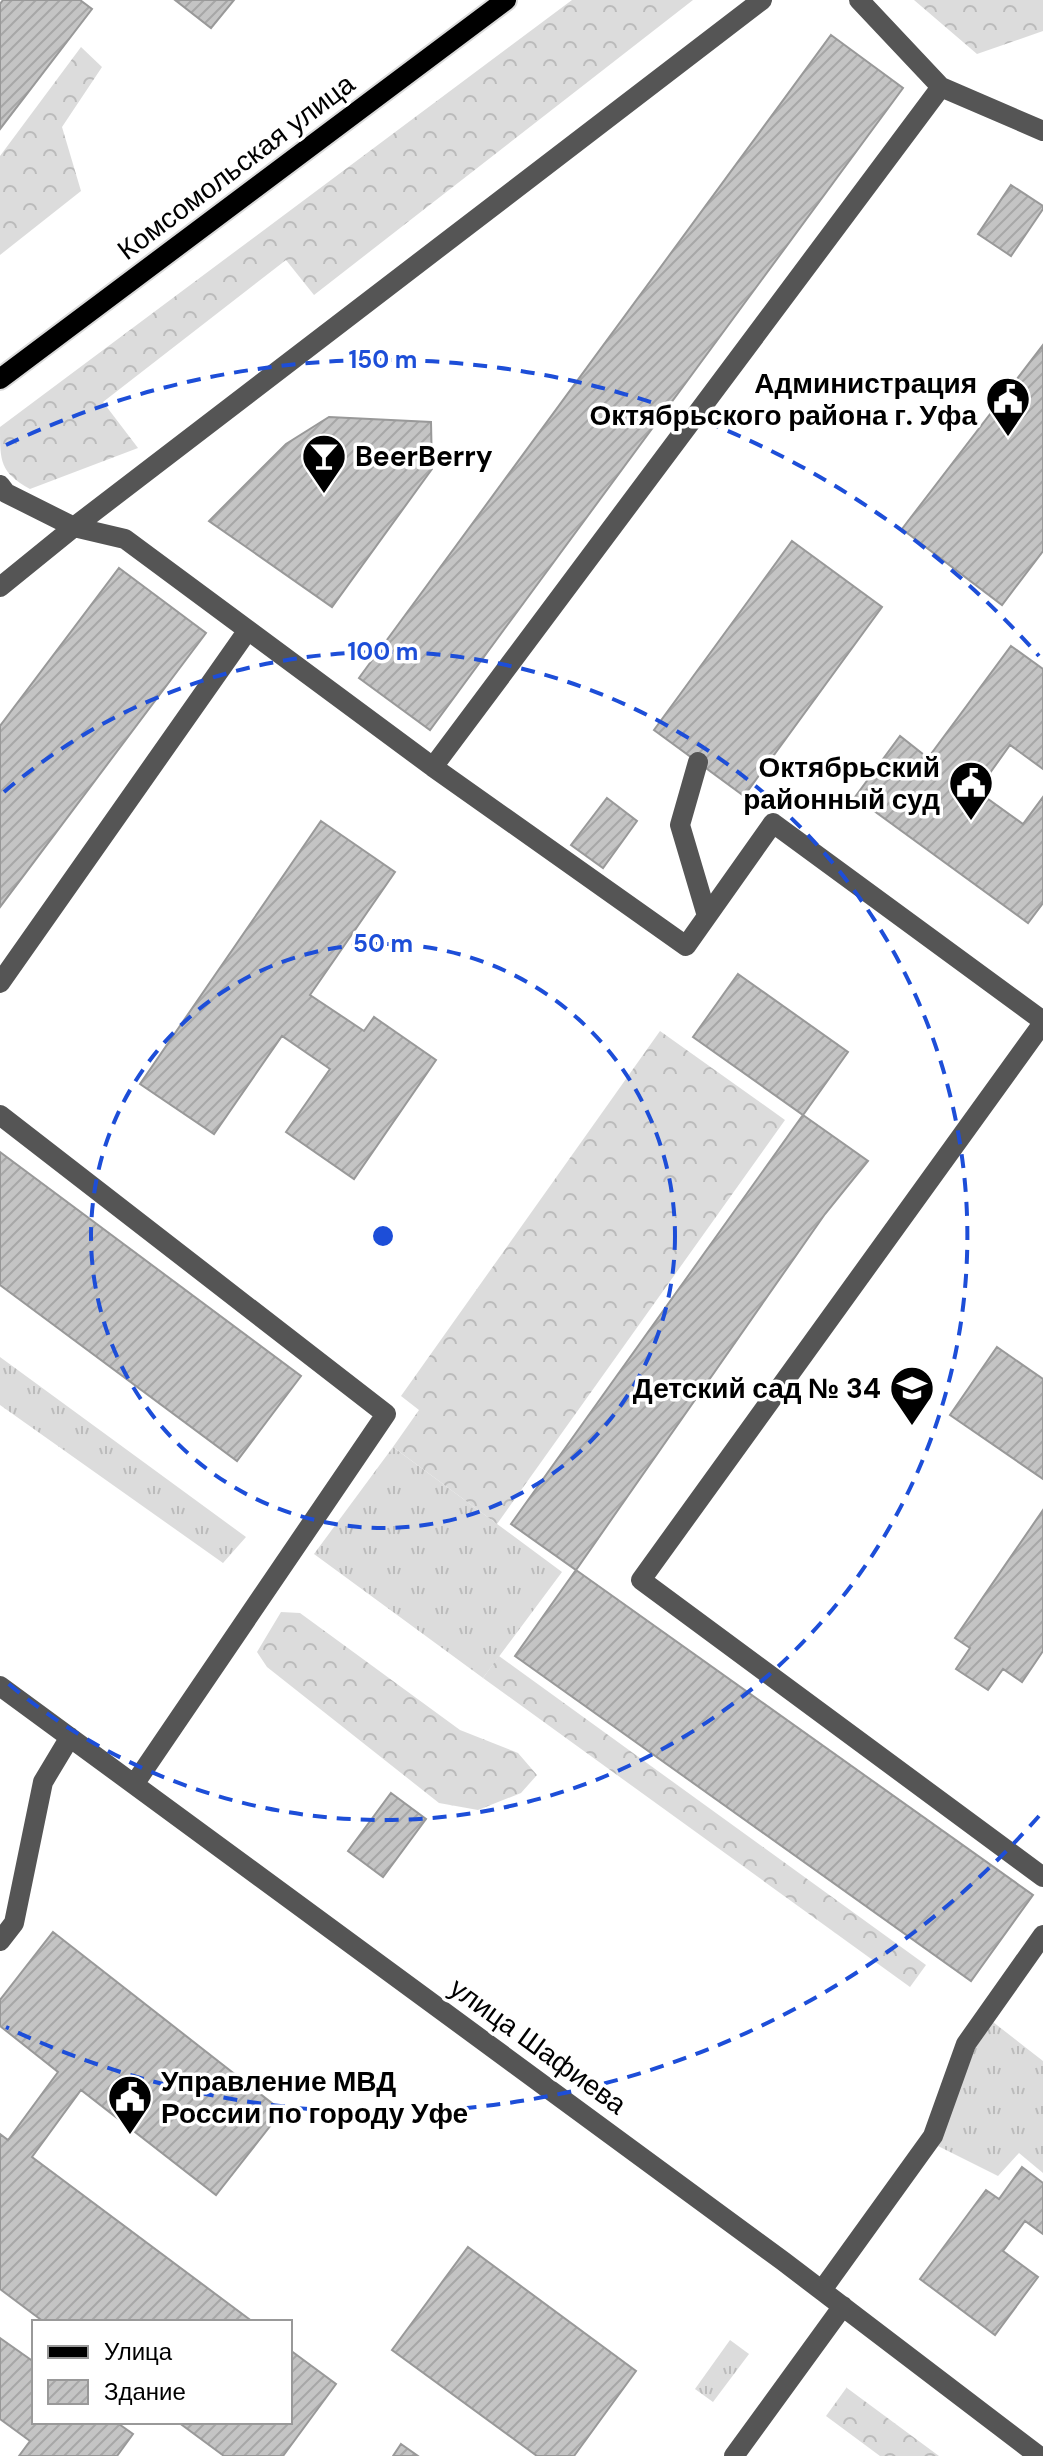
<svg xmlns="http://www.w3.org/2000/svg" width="1043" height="2456" viewBox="0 0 1043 2456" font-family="'DM Sans',sans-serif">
	<defs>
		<pattern id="grass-tufts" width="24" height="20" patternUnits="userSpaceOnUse" patternTransform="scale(2)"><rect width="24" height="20" fill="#dcdcdc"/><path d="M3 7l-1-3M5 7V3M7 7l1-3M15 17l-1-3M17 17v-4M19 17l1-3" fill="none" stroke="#bbb"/></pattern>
		<pattern id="forest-crowns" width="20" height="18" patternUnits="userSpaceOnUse" patternTransform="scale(2)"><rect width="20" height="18" fill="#dcdcdc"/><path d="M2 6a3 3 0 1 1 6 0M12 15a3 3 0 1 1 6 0" fill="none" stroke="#bbb"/></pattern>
		<pattern id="building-hatch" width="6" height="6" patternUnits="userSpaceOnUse" patternTransform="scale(2)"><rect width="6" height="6" fill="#c4c4c4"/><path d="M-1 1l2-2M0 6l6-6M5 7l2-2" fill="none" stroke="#a7a7a7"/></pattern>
	</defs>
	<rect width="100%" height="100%" fill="#fff"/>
	<path fill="url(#grass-tufts)" d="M0,1357L246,1537L223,1563L0,1405Z
		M393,1447L562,1572L483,1678L314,1554Z
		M993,2022L1043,2061V2173L1019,2153L998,2176L938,2146L975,2048Z
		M730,2340L749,2354L713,2402L695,2389Z"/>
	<path fill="url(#forest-crowns)" d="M572,0H693L314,295L286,260L103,402L138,448L30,489C0,472 0,462 0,427Z
		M914,0H1043V31L977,54Z
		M81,47L102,67L62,127L81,191L0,255V156Z
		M660,1031L785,1120L497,1524L393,1447L419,1410L401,1396Z
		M281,1612L300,1613L460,1730L518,1753L537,1775L521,1793L478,1810L439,1803L267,1667L257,1652Z
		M499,1656L926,1965L910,1987L483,1678Z
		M847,2387V2388L939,2456H880L826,2416Z"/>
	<path fill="url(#building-hatch)" stroke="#999" stroke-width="2" d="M3,0H80L92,9L0,129V4Z
		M175,0H234L211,28Z
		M831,35L903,88L430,730L359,678Z
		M1011,185L1043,206V209L1011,256L978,234Z
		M1043,345V551L1002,605L902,529Z
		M329,417L431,422L432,469L332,607L209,521L286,444Z
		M792,541L882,607L744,796L654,730Z
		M119,568L206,633L0,907V726Z
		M1011,646L1043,669V769L1010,745L977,791L1023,824L1043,797V903L1028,923L855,797L900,736L928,758Z
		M607,798L637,821L603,868L571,845Z
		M321,821L395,872L310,995L364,1031L374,1017L436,1060L354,1179L286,1132L330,1069L282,1036L214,1134L140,1084Z
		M738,974L848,1052L803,1115L693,1037Z
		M803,1115L868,1161L825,1214L576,1570L511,1524Z
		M0,1152L301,1376L237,1461L0,1285Z
		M997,1347L1043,1379V1479L950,1415Z
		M1043,1510V1651L1022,1682L1003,1669L988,1690L956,1669L970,1648L955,1638Z
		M576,1570L1033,1895L971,1981L515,1656Z
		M391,1793L426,1819L383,1877L348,1851Z
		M53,1932L282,2111L216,2195L81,2090L32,2157L253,2322H44L0,2289V2134L8,2140L58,2072L0,2026V2000Z
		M1022,2167L1043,2183V2234L1025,2221L1003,2251L1038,2277L995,2335L920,2279L986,2190L999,2199Z
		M468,2247L636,2371L574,2456H537L392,2350Z
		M0,2338L34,2362V2422H116L133,2434L117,2456H19L30,2441L0,2419Z
		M290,2350L336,2384L283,2456H224L178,2422H290Z
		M401,2444L418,2456H393Z"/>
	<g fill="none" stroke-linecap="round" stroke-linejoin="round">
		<g stroke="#dbdbdb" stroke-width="24">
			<path id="major" d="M0,379L506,0"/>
		</g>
		<path stroke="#555" stroke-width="20" d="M859,0L941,87L1043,131
			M0,485L6,493L74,527L125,539L433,767L941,87
			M0,587L74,527L762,0
			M698,762L680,825L707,916
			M433,767L686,946L773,823L1043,1021
			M0,983L248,630
			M1043,1023L641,1580L1043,1877
			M0,1115L386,1414L135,1783
			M0,1686L783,2261L1039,2456
			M0,1941L14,1923L43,1782L70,1737
			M822,2290L933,2136L966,2044L1043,1935
			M734,2456L843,2306"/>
		<use href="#major" stroke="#000" stroke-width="20"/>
	</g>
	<g fill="none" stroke="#1d4ed8" stroke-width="4" stroke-dasharray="14 10">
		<circle cx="383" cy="1236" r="292"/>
		<path d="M4 792A584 584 0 1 1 4 1680"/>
		<path d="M1039 1816A876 876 0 0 1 6 2027M6 445A876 876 0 0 1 1039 656"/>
	</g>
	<defs>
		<g id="civic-pin" transform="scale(2.3)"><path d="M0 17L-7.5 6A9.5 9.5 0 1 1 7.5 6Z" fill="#000" stroke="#fff"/><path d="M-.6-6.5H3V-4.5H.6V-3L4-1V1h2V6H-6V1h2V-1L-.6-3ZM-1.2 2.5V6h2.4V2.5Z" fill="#fff"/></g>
		<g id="bar-pin" transform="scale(2.3)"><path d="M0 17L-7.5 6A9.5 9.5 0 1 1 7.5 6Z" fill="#000" stroke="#fff"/><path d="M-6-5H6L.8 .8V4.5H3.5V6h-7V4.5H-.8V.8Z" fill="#fff"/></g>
		<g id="school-pin" transform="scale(2.3)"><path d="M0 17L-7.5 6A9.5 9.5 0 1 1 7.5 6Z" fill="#000" stroke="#fff"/><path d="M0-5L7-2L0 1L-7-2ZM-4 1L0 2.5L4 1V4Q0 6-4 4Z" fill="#fff"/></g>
	</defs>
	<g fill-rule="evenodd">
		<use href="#civic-pin" x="1008" y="399"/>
		<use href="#bar-pin" x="324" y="456"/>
		<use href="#civic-pin" x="971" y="783"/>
		<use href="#school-pin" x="912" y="1388"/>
		<use href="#civic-pin" x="130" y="2097"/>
	</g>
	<g text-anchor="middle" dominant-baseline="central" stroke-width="7" stroke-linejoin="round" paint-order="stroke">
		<g font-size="28" fill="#000" stroke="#fff">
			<text transform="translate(236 167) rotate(-37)">Комсомольская улица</text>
			<text transform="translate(538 2046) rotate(36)">улица Шафиева</text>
		</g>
		<g font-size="28" font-weight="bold" fill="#000" stroke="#fff" text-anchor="end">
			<text x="977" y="383">Администрация<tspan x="977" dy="32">Октябрьского района г. Уфа</tspan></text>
			<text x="355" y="456" text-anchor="start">BeerBerry</text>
			<text x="940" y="767">Октябрьский<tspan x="940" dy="32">районный суд</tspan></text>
			<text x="881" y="1388">Детский сад № 34</text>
			<text x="161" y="2081" text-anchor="start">Управление МВД<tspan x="161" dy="32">России по городу Уфе</tspan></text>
		</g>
	</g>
	<circle cx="383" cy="1236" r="12" fill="#1d4ed8" stroke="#fff" stroke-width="4"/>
	<g font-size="24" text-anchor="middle" font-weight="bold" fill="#1d4ed8" stroke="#fff" stroke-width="7" stroke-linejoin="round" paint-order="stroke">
		<text x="383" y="368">150 m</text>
		<text x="383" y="660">100 m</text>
		<text x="383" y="952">50 m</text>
	</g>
	<rect x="32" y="2320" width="260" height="104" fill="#ffffff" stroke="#999999" stroke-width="2"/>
	<rect x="48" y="2346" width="40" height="12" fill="#000000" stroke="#999999" stroke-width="2"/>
	<text x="104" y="2360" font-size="24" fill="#000000">Улица</text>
	<rect x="48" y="2380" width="40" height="24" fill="url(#building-hatch)" stroke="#999999" stroke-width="2"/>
	<text x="104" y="2400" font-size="24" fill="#000000">Здание</text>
</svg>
